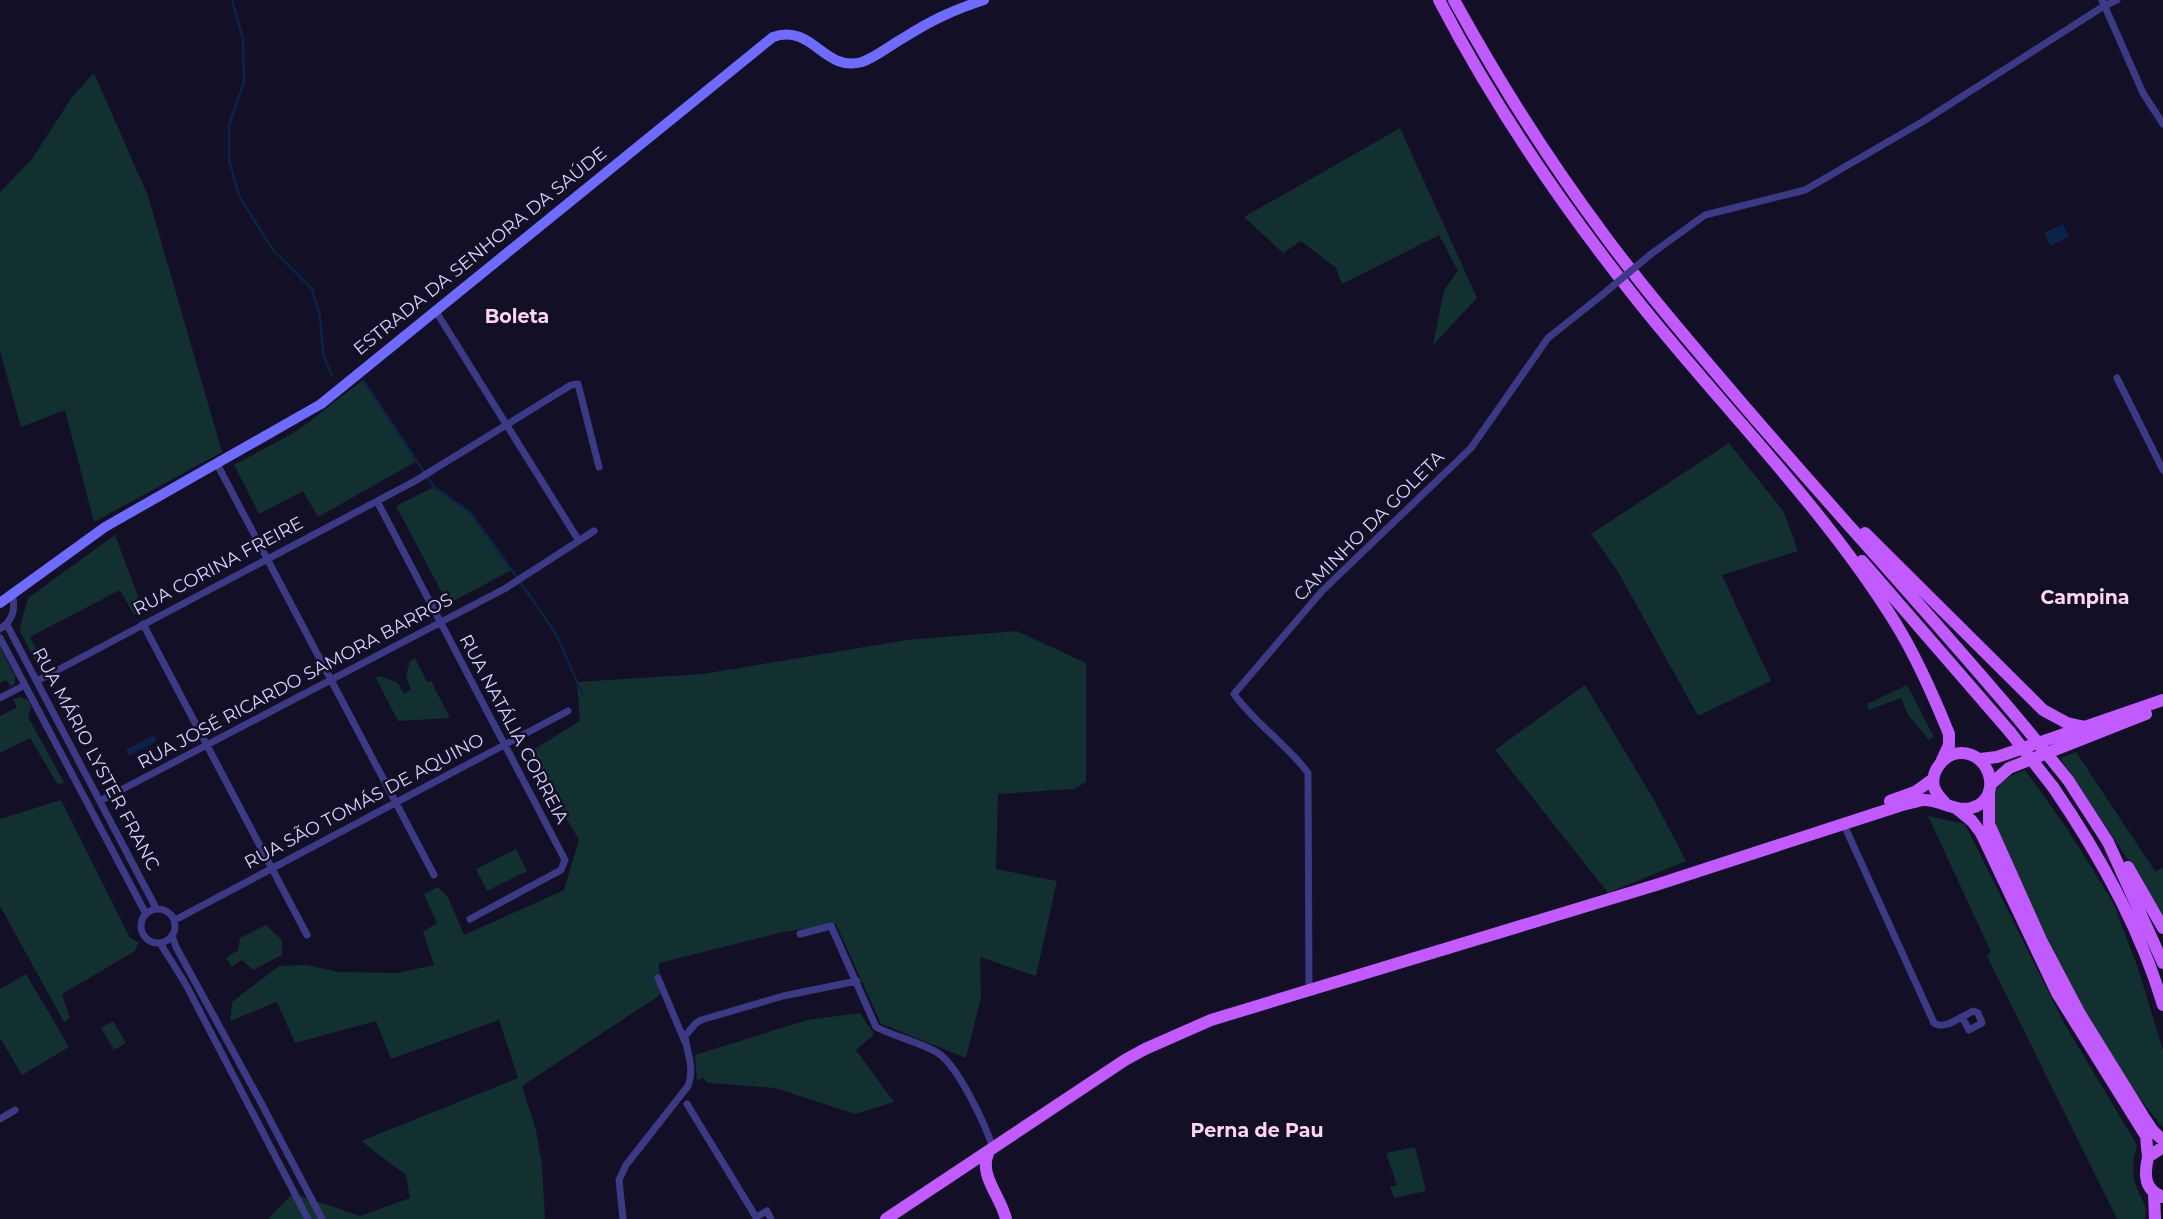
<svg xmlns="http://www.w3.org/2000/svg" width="2163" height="1219" viewBox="0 0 2163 1219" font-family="Montserrat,sans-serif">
	<rect width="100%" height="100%" fill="#130f26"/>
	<path fill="#12302f" d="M94,73L148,196L222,452L94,522L65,410L21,427L0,351V192L32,159L72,97Z
		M1400,128L1477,298L1433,345L1444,290L1458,271L1439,235L1342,284L1336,268L1301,241L1283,253L1244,217Z
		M363,380L417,461L318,517L303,491L259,514L234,465L297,431Z
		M1729,443L1784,512L1798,551L1722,575L1771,681L1698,716L1617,570L1591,534Z
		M434,487L470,512L512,570L448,604L396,506Z
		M115,535L143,610L134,615L120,590L30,637L44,665L38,667L21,633L20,627L28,598Z
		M1017,631L1086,663V782L1074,789L998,794L996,869L1057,881L1036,976L980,957L981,997L966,1058L881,1024L836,924L783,932L659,963L660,995L522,1086L536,1130L542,1165L545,1219H268L293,1193L360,1216L410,1198L406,1175L361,1141L518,1078L499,1020L391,1059L376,1021L295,1043L277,1002L230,1021L232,1002L279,966L306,965L340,972L397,973L434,965L423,932L437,923L424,894L438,887L448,897L464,935L564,890L579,840L528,753L580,721L577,682L702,674L906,640Z
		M0,647L15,676V683L11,687L6,680L0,683Z
		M415,658L427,682L431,681L450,718L398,721L376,678L380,676L398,683L404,694L411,690L406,677L410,661Z
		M1585,685L1654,800L1686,861L1608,893L1495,750Z
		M1907,685L1934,737L1929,740L1908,715L1901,698L1869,710L1867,704Z
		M20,697L29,701L31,708L28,717L64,782L58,785L30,738L0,753V716L17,707L13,699Z
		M2076,752L2155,871L2163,868V917L2136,872L2060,758Z
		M2025,770L2066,827L2113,902L2138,968L2163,1050V1128L2133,1090L2062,974L1996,827C1989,795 1994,781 2025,770Z
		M61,800L130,938L139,942L135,951L62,994L70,1018L64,1022L0,906V819Z
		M1928,816L1965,824L2064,1023L2137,1145C2133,1158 2132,1172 2136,1186C2141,1199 2148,1205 2145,1219H2117L1987,956L1991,952Z
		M516,849L527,871L487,891L476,869Z
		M266,925L282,940V955L253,970L242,960L232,967L226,958L238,950L240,938Z
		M26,974L69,1047L22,1075L0,1038V989Z
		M860,1013L874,1034L856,1050L894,1102L855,1114L775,1088L708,1083L703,1078L697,1081L695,1055L807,1020Z
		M113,1021L126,1043L114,1050L101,1028Z
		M1415,1147L1426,1191L1394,1198L1390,1187L1397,1185L1386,1153Z"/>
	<path fill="#0c2248" d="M2063,224L2069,237L2050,246L2044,233Z
		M154,735L157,741L129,756L126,750Z"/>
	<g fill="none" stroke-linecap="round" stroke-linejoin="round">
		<path stroke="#0c2248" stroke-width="2.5" d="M232,0L243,39L244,82L229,125V160L239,196L273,250L312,289L320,316L323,354L332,376
			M363,380L434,487L470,512L512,570L556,634L583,695"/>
		<path stroke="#3d3a85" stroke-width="7" d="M2102,0L2143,93L2163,124
			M1651,254L1705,215L1805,190L1922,122L2104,6L2117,0
			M435,310L579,541
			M2117,378L2163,470
			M217,464L434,875
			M377,501L565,860L561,870L470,919
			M143,624L307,935
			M7,625L156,908
			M0,629C13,621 16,608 12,594
			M0,638L146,914
			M37,681L415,481L571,385L578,384L599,467
			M0,698L25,685
			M100,801L506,588L594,531
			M1844,825L1934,1023C1943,1029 1954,1021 1962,1017L1969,1030L1982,1023L1978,1013L1973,1011L1962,1017
			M141 926a17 17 0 1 1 34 0a17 17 0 1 1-34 0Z
			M175,920L568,711
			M800,934L831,926L876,1027C895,1037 920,1042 938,1053C958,1066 985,1124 993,1148
			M172,936L176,947L259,1099L322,1219
			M160,943L185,983L308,1219
			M658,978L685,1042
			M1309,990L1308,773C1287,744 1255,724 1234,694L1322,591L1471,448L1548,338L1602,295
			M687,1104L756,1217L767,1211L771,1219
			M0,1119L15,1110
			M623,1219L619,1180L626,1165L688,1086C695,1067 687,1055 685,1036L695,1024L701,1020L783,996L857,981"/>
		<path stroke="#6f6bff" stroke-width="10" d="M0,603L105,527L321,404L773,37C813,23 824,73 862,62C876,57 892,44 905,37C932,20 953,10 984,0"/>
		<path stroke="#c25bff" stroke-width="12" d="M1439,0C1495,108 1565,210 1641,305C1726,411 1824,508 1896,624C1917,658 1934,697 1949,734V745L1942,760
			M1454,0C1499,82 1549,161 1605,236C1642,286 1682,333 1722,380C1821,497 1926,609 2025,727
			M1865,533L2043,710L2067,723L2085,727
			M1862,561L2010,732
			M1980,759L1997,757L2163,700
			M2068,780L2108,842L2163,963
			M1991,784L2009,768L2146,714
			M2053,787C2099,854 2140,927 2163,1005
			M1989,791V824L2041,940L2080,1014L2143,1116L2153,1131L2163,1140
			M1890,801L1915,792L1933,779
			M1956,808L1972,821L1981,833L2057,993L2146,1136L2148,1157
			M2128,867L2163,928
			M2163,1147L2148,1157C2144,1175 2144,1190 2163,1197
			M990,1150C976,1173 1001,1196 1006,1219
			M2154,1193L2155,1219
			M886,1219L1125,1060L1145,1049L1211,1020L1659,884L1902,805C1908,804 1916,801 1923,800C1939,799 1954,812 1971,808C2003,800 1992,753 1961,753C1945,753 1930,771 1934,787C1936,794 1941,799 1946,804"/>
		<path stroke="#3d3a85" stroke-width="7" d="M1602,295L1651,254"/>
		<path stroke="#c25bff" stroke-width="12" d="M2025,727L2068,780
			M2010,732L2053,787"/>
	</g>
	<g text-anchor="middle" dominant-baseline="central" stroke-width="5" stroke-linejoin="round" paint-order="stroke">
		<g font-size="18" fill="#d9d4ff" stroke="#130f26">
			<text transform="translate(480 251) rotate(-39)">ESTRADA DA SENHORA DA SAÚDE</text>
			<text transform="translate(1369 526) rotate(-45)">CAMINHO DA GOLETA</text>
			<text transform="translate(218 566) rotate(-28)">RUA CORINA FREIRE</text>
			<text transform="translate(295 681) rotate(-28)">RUA JOSÉ RICARDO SAMORA BARROS</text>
			<text transform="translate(514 729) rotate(62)">RUA NATÁLIA CORREIA</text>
			<text transform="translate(96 759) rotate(62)">RUA MÁRIO LYSTER FRANC</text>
			<text transform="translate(364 801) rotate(-28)">RUA SÃO TOMÁS DE AQUINO</text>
		</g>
		<g font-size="19" font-weight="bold" fill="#ffd6f0" stroke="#130f26">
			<text x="517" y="316">Boleta</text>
			<text x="2085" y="597">Campina</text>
			<text x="1257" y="1130">Perna de Pau</text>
		</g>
	</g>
</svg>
